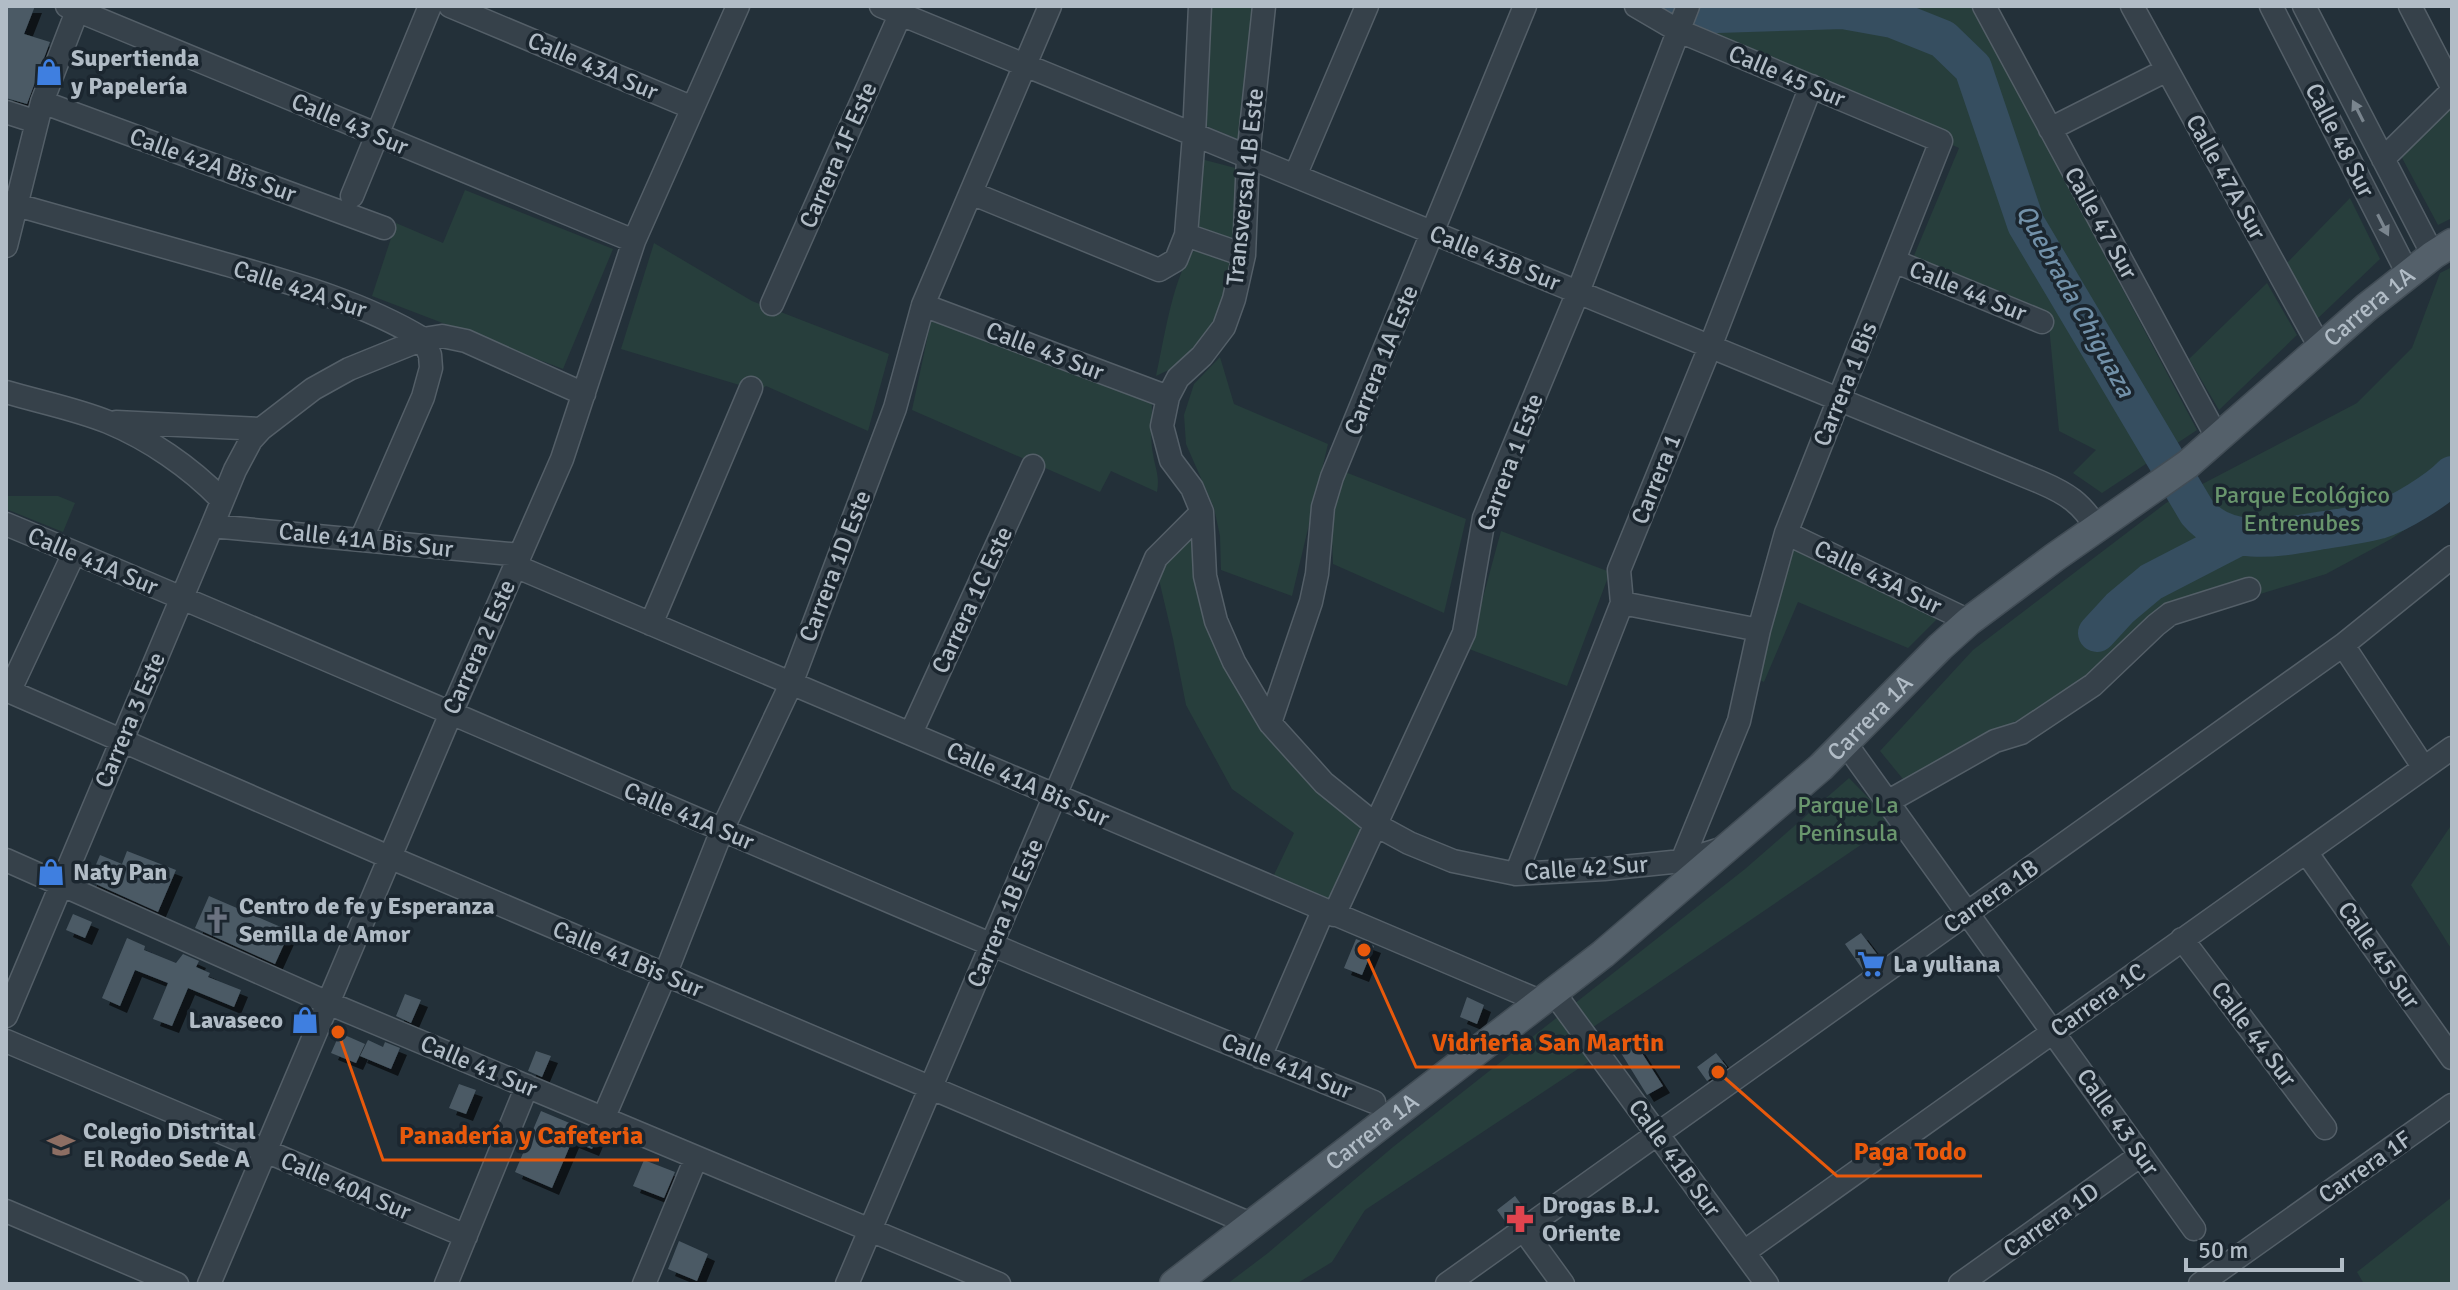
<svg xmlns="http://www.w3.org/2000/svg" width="2458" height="1290" viewBox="0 0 2458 1290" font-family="Signika,sans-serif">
	<defs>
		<filter id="shadow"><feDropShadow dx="7" dy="7" stdDeviation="0" flood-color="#0009"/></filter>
	</defs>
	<rect width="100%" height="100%" fill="#233039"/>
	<path fill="#273e3c" d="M1208,6H1258L1245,142L1204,125Z
		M1703,6H1973L2197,430L2102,493L2073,473L2096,450L2059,431L2048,315L1913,258L1959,148L1723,38L1695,25H1686Z
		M2452,106V218L2438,225L2401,156Z
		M1201,159L1243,170L1238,241L1195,227Z
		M465,190L613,249L563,369L372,296L396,223L443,243Z
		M2350,198L2380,259L2315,321L2284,266Z
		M654,243L752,301L889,354L868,431L766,386L759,391L621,349Z
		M1196,249L1237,264L1233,290L1199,347L1181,364L1156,376C1163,346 1174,267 1196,249Z
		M2452,267V498L2391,539L2326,574L2247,598L2166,609L2063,694L1907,784L1880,751L1973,650L2166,503L2357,403L2412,348L2440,273Z
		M2267,283L2297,335L2219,410L2189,359Z
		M932,316L1151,395C1154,415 1149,435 1153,454C1155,468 1160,476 1157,492L1111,471L1100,492L912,410Z
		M1220,357L1234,404L1328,444L1292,596L1221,570L1220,536L1214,508L1186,444L1184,415L1194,384Z
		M1345,472L1466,519L1444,613L1333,564L1331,515Z
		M7,496H58L75,503L63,532L6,509Z
		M1501,531L1610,572L1567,686L1469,649Z
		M1192,533L1198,583L1218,656L1259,728L1311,786L1365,831L1332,903L1273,877L1294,833L1232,789L1186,705L1173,639L1156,567Z
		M1794,549L1941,615L1908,648L1798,602L1764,682L1756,678L1771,620Z
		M1849,778L1893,823L1580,1036L1593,1059L1365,1210L1332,1262L1296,1284H1227L1268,1253L1393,1147L1745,869Z
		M2452,824V950L2411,885Z
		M2452,1197V1284H2364L2357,1272Z"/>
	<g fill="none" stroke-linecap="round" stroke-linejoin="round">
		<path stroke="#364e60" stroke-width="38" d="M1676,6L1717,14L1843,10L1893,19L1943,39L1973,68L2026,224L2197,512C2227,548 2278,538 2318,531C2338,528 2360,525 2379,520C2399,514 2438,490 2452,475
			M2097,633L2120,608L2151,582L2240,536"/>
	</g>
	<path fill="#4b5a65" filter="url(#shadow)" d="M6,6H35L24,34L50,42L27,104L6,98Z
		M127,851L176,870L158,912L89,881L100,855L122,864Z
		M209,896L290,931L275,964L195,928Z
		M73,914L92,922L85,938L66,930Z
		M1861,933L1880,958L1863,970L1845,944Z
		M127,938L145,946L144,950L176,963L183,954L199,961L196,967L210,973L208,977L241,990L234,1007L188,988L172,1026L153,1019L168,983L135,970L120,1006L102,998Z
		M1356,939L1374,946L1362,975L1344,968Z
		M405,994L421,1000L411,1023L396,1016Z
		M1467,997L1484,1005L1477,1024L1460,1017Z
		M340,1033L365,1044L356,1063L331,1053Z
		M1633,1039L1663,1086L1647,1095L1618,1048Z
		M368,1040L383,1047L385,1042L400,1048L391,1069L360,1056Z
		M536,1051L551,1056L542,1077L528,1071Z
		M1716,1053L1727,1067L1707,1081L1697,1067Z
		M459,1084L476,1090L466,1114L449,1108Z
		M541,1111L598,1135L592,1149L572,1141L552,1188L515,1172Z
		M644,1160L675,1172L664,1198L633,1186Z
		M1515,1196L1526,1211L1507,1224L1497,1210Z
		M679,1241L708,1254L697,1281L668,1269Z"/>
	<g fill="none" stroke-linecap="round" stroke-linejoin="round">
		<g stroke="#545f68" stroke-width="25">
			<path id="minor" d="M67,6L634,241
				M450,6L693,108
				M881,6L2040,482C2068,494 2081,503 2097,528
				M1264,6L1248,157L1244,255L1234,299L1224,327L1202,356L1178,378L1168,397L1162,426L1171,460L1192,488L1202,512L1205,576L1216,621L1234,662L1270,723L1324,783L1376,825L1409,843L1453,861L1516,874L1604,869L1682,861L1721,849
				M1636,6L1677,30L1941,141L1786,533L1759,630
				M1984,6L2218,439
				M2132,6L2321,349
				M2271,6L2408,274
				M2304,6L2433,255
				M2410,6L2452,87
				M42,102L384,228
				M6,112L37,122
				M2050,129L2167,70
				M2383,159L2452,91
				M1295,176L1367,6
				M971,193L1159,270L1176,260L1186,235L1194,135L1200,6
				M352,196L430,6
				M6,202C76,222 147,242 218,262C288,282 360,301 423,339
				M1186,235L1244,255
				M6,246L42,102L79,6
				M1894,261L2042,322
				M772,304L904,6
				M923,305L1168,397
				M6,392C40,402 76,409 108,422C149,439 190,467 221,499
				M116,422L261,429
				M6,524C463,714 915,919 1374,1102
				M212,526L520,555
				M1786,533L1969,621
				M361,540L423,397L431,368L430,355L423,339
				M515,566L1542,1002
				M1622,603L1759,630L1739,721L1682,861
				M651,624L751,388
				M2343,645L2424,768
				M6,690L389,857L1251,1224
				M9,692L74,553
				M1270,723L1311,602L1317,574L1323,507L1332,477L1525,6
				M911,733L1033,466
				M1846,744L2194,1229
				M1889,801L1995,741L2021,733L2093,685L2156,625L2170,614L2249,589
				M2306,852L2452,1058
				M6,860L328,1003L999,1284
				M1516,874L1622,603L1619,570L1710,347L1811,86
				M1334,915L1464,633L1484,518L1578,292L1688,6
				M2182,939L2325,1128
				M1554,993L1767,1284
				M6,1016L212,526L235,470L251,440L261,429L313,389L349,369L423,339L442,336L466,341L584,394
				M6,1041L466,1236
				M1260,1057L1323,911
				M603,1119L665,975L722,830L791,684L895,408L923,305L1050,6
				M6,1211L177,1284
				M1523,1229L1563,1284
				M1744,1252L2452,748
				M209,1284L451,713L562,459L634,241L738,6
				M446,1284L527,1086
				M644,1284L696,1158
				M847,1284L1156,558L1202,512
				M1447,1284L2343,645L2452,557
				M1960,1284L2141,1155
				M2200,1284L2452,1105"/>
		</g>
		<g stroke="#424d56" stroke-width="31">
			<g id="major">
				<path id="s1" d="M1174,1284L1603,954L1821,767L1940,647L1969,621L2055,557L2188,464L2367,307L2433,255L2452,243"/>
			</g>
		</g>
		<use href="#minor" stroke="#36414a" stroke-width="22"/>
		<use href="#major" stroke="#54606a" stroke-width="28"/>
	</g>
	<defs><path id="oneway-solid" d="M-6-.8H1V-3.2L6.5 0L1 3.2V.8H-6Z" transform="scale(2)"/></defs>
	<g fill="#7a858e">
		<use href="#oneway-solid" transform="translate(2358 111) rotate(-117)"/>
		<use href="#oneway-solid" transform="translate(2383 225) rotate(63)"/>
	</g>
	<defs>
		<g id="shop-bare" transform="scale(2.16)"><path d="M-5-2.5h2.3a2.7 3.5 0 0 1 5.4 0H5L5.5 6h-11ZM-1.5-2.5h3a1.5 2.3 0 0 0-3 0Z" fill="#3f7fe0" stroke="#1b262f" stroke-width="2.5" paint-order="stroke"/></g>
		<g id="church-bare" transform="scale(2.16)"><path d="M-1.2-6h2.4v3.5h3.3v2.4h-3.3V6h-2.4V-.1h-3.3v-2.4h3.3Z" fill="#6b7280" stroke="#1b262f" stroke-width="2.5" paint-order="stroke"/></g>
		<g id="supermarket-bare" transform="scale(2.16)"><path d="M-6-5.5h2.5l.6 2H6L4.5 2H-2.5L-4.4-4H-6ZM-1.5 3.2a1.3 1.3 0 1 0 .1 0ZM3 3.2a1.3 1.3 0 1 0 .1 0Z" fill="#3f7fe0" stroke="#1b262f" stroke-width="2.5" paint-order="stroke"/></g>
		<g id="university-bare" transform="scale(2.16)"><path d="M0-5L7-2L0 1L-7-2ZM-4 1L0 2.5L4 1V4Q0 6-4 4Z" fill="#8d6e63" stroke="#1b262f" stroke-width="2.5" paint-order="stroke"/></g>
		<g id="pharmacy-bare" transform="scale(2.16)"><path d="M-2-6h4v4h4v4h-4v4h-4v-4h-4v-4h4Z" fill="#e0444e" stroke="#1b262f" stroke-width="2.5" paint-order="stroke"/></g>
	</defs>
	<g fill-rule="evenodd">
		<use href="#shop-bare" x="49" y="72"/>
		<use href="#shop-bare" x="51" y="872"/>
		<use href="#church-bare" x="217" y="920"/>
		<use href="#supermarket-bare" x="1871" y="964"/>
		<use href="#shop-bare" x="305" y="1020"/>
		<use href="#university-bare" x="61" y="1145"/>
		<use href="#pharmacy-bare" x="1520" y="1219"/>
	</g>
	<g text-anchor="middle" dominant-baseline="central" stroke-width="7" stroke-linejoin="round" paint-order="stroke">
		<g font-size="24" font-weight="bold" fill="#b1bcc6" stroke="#1b262f" text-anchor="start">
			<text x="71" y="58">Supertienda<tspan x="71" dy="28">y Papelería</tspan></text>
			<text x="73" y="872">Naty Pan</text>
			<text x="239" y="906">Centro de fe y Esperanza<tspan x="239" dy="28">Semilla de Amor</tspan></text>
			<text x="1893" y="964">La yuliana</text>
			<text x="283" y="1020" text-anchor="end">Lavaseco</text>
			<text x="83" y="1131">Colegio Distrital<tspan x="83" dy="28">El Rodeo Sede A</tspan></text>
			<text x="1542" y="1205">Drogas B.J.<tspan x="1542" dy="28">Oriente</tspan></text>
		</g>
		<g font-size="24" fill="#b1bcc6" stroke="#1b262f">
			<text transform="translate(593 66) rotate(23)">Calle 43A Sur</text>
			<text transform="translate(1787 76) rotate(23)">Calle 45 Sur</text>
			<text transform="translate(350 124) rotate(23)">Calle 43 Sur</text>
			<text transform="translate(2340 140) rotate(63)">Calle 48 Sur</text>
			<text transform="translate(838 155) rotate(-66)">Carrera 1F Este</text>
			<text transform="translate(213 165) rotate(20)">Calle 42A Bis Sur</text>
			<text transform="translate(2226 177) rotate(61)">Calle 47A Sur</text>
			<text transform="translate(1245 187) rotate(-84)">Transversal 1B Este</text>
			<text transform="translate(2101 223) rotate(61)">Calle 47 Sur</text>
			<text transform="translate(1495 258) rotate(22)">Calle 43B Sur</text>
			<text transform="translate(300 289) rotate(18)">Calle 42A Sur</text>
			<text transform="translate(1968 291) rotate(22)">Calle 44 Sur</text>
			<text stroke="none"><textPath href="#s1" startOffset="1546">Carrera 1A</textPath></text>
			<text transform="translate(1045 351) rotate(21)">Calle 43 Sur</text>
			<text transform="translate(1381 360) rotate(-68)">Carrera 1A Este</text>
			<text transform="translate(1845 384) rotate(-68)">Carrera 1 Bis</text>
			<text transform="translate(1510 462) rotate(-69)">Carrera 1 Este</text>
			<text transform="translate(1656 479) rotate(-68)">Carrera 1</text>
			<text transform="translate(366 540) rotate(6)">Calle 41A Bis Sur</text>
			<text transform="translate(93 561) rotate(23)">Calle 41A Sur</text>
			<text transform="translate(835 566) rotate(-69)">Carrera 1D Este</text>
			<text transform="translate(1878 577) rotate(26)">Calle 43A Sur</text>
			<text transform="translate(972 600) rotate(-65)">Carrera 1C Este</text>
			<text transform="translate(479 647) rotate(-66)">Carrera 2 Este</text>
			<text stroke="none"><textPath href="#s1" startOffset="898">Carrera 1A</textPath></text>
			<text transform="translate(130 720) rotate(-67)">Carrera 3 Este</text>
			<text transform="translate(1028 784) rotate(24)">Calle 41A Bis Sur</text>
			<text transform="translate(689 816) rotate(23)">Calle 41A Sur</text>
			<text transform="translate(1586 868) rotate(-4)">Calle 42 Sur</text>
			<text transform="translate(1991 896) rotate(-35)">Carrera 1B</text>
			<text transform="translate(1005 913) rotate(-67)">Carrera 1B Este</text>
			<text transform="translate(2379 955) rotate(55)">Calle 45 Sur</text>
			<text transform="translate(628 959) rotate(23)">Calle 41 Bis Sur</text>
			<text transform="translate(2098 1000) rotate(-35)">Carrera 1C</text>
			<text transform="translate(2254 1034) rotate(53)">Calle 44 Sur</text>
			<text transform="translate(479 1066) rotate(23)">Calle 41 Sur</text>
			<text transform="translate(1287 1066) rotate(22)">Calle 41A Sur</text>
			<text transform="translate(2118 1122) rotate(55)">Calle 43 Sur</text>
			<text stroke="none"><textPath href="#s1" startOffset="250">Carrera 1A</textPath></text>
			<text transform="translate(1675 1158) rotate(54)">Calle 41B Sur</text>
			<text transform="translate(2365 1167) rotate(-35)">Carrera 1F</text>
			<text transform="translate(346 1186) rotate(23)">Calle 40A Sur</text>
			<text transform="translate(2051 1220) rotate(-35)">Carrera 1D</text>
		</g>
		<g font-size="24" fill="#69966d" stroke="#1b262f">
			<text x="2302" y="495">Parque Ecológico<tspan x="2302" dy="28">Entrenubes</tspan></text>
			<text x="1848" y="805">Parque La<tspan x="1848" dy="28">Península</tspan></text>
		</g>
		<g font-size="26" font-style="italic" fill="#7291a9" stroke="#1b262f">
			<text transform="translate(2075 301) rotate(61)">Quebrada Chiguaza</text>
		</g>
	</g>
	<path fill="none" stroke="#e8590c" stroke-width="3" d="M1364 950L1416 1067H1680M338 1032L383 1160H659M1718 1072L1837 1176H1982"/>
	<g fill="#e8590c" stroke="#1b262f" stroke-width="3">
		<circle cx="1364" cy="950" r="8"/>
		<circle cx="338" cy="1032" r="8"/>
		<circle cx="1718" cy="1072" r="8"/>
	</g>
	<g font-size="26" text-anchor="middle" font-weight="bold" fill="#e8590c" stroke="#1b262f" stroke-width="7" stroke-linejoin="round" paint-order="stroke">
		<text x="1548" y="1051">Vidrieria San Martin</text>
		<text x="521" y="1144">Panadería y Cafeteria</text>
		<text x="1910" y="1160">Paga Todo</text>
	</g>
	<rect width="2458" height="1290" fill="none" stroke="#b1bcc6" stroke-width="16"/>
	<path d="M2186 1258v12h156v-12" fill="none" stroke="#b1bcc6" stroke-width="4"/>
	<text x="2198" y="1258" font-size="24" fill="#b1bcc6" stroke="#1b262f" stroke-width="6" paint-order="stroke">50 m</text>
</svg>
